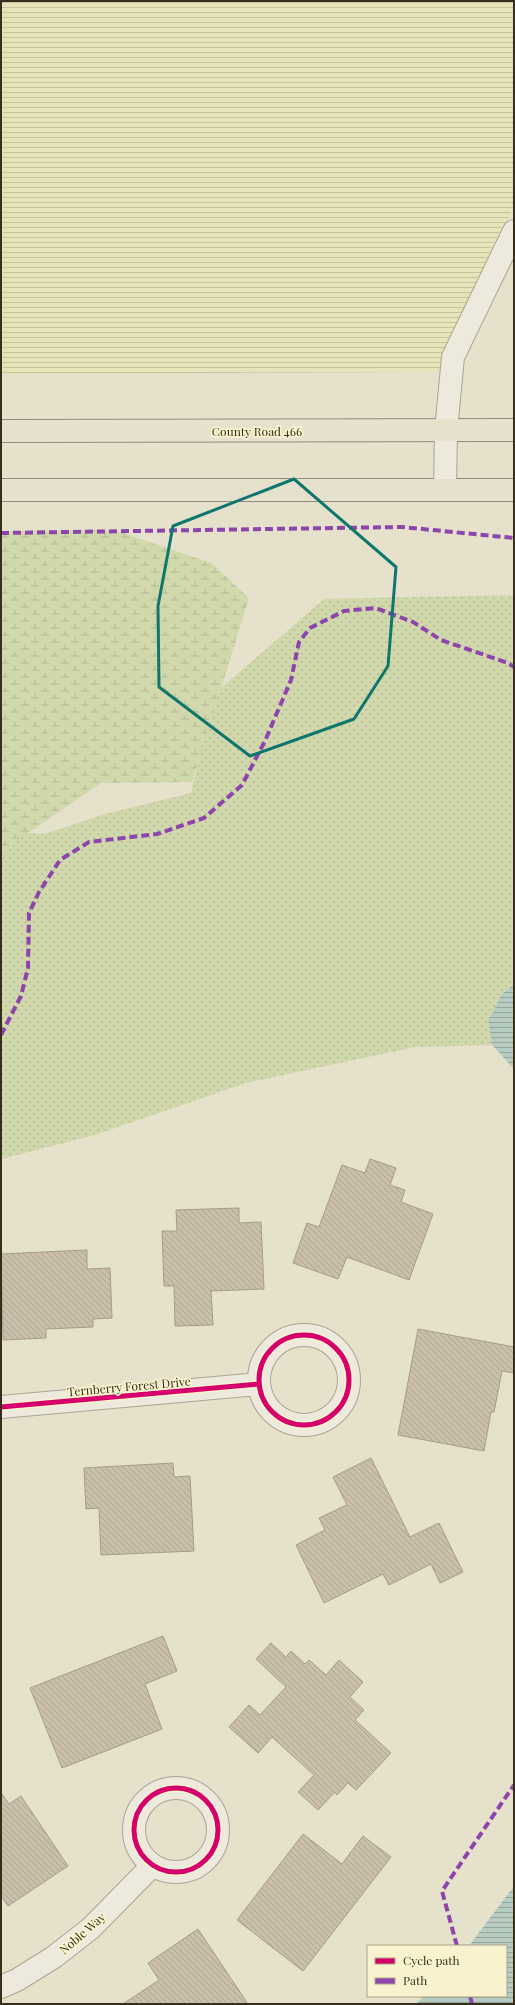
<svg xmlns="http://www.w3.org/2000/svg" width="515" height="2005" viewBox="0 0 515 2005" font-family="'Playfair Display',serif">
	<defs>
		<pattern id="farmland-rules" width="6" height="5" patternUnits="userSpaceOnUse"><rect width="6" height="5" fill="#e7e4b9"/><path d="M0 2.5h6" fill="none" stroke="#c7c49e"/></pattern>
		<pattern id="grass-dots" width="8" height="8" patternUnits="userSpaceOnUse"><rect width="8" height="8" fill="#d1d8ab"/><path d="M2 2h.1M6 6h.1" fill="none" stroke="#b4ba93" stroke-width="1.8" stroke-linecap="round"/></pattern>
		<pattern id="wetland-marsh" width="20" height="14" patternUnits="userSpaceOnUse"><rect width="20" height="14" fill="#d1d8ab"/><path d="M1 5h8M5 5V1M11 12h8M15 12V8" fill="none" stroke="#b4ba93"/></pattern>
		<pattern id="water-rules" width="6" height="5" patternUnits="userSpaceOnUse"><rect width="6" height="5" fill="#b6ccc2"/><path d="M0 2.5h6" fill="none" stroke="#95a69d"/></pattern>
		<pattern id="building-back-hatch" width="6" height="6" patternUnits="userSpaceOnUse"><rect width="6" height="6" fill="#cabfaa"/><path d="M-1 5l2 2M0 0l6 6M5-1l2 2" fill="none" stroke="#aea492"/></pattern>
	</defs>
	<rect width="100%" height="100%" fill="#e5e1ca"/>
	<path fill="url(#farmland-rules)" d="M1,1H514V207L496,239L438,372L1,374Z"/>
	<path fill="url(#grass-dots)" d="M514,595V986C498,990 498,1008 488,1019L492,1045L415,1047L246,1083L95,1135L1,1159V825L27,833L45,834L105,814L191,793L214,694L324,599Z"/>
	<path fill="url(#wetland-marsh)" d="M114,530L211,563L249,598L192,782L101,783L15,842L1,863V531Z"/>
	<path fill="url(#water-rules)" d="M514,986V1069L492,1045L488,1019C498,1008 498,990 514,986Z
		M514,1886V2004H416L424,1996H506V1946H469Z"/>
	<path fill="url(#building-back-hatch)" stroke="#a59c89" d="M370,1159L396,1168L390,1185L405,1190L401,1202L433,1214L409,1280L347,1257L338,1279L293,1263L307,1223L319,1227L342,1165L365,1173Z
		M239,1208V1223L261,1222L264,1289L211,1291L213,1325L175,1326L174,1286H164L162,1231H177L176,1210Z
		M87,1250V1269L110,1268L112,1318L93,1319V1327L46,1329V1338L3,1340L1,1254Z
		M418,1329L514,1347V1373L502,1371L494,1412H491L484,1451L398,1435Z
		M371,1458L410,1537L439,1523L463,1572L440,1583L431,1564L389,1585L383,1574L324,1603L296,1545L325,1530L319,1518L347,1505L333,1477Z
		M173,1463L174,1477L190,1476L194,1551L101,1555L99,1508L86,1509L84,1468Z
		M163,1636L177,1671L145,1684L162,1729L62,1768L30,1688Z
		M271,1643L286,1657L291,1651L305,1664L309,1660L326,1675L339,1660L363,1682L350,1697L364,1710L355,1720L391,1753L356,1790L348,1783L337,1795L335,1792L318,1810L298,1792L314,1775L272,1737L258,1753L229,1727L249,1705L260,1715L286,1687L256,1659Z
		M1,1793L9,1804L21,1796L68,1866L8,1906L1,1896Z
		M303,1834L342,1864L363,1836L391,1857L303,1971L237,1920Z
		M198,1929L248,2004H123L159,1980L148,1963Z"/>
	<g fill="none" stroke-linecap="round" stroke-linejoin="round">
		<g stroke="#aaa594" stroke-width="24">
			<path id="minor" d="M445,490L446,430L453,357L514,231
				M259 1380a45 45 0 1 1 90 0a45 45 0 1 1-90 0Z
				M1,1407L259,1384
				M134 1830a42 42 0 1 1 84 0a42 42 0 1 1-84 0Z
				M1,1987L17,1980L54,1957L91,1928L153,1865"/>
		</g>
		<g stroke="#8f8a7a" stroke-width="24">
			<path id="major" d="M1,431L514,430
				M1,490H514"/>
		</g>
		<use href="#minor" stroke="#edeadd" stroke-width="22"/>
		<use href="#major" stroke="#e5e1cd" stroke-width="22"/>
		<path stroke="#8e44ad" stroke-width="4" stroke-dasharray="8 4" stroke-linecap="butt" d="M1,533L402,527L514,538
			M1,1035L21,996L28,968L29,913L39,892L60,860L89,842L157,834L204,818L242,785L265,741L291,680L299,642L310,628L344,611L376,608L413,622L441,640L508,663L514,667
			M457,1946L442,1891L514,1785
			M470,1996L472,2004"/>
		<g stroke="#f8f2ce" stroke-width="8">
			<path id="cycleway" d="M259 1380a45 45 0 1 1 90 0a45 45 0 1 1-90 0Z
				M1,1407L259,1384
				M134 1830a42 42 0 1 1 84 0a42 42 0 1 1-84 0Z"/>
		</g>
		<use href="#cycleway" stroke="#d6006c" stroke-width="5"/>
	</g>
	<path fill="none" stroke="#0f766e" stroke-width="3" stroke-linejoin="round" d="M294,479L396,567L388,666L354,719L250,756L159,687L158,606L173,526Z"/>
	<g text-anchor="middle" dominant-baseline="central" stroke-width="3.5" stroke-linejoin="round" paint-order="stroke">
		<g font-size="12" fill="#392e1b" stroke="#f8f2ce">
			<text x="257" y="431">County Road 466</text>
			<text transform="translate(129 1386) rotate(-5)">Ternberry Forest Drive</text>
			<text transform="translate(82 1933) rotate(-41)">Noble Way</text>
		</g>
	</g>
	<rect width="515" height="2005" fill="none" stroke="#392e1b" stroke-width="4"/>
	<rect x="367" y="1945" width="140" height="52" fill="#f8f2ce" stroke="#aca486"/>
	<rect x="375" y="1958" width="20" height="6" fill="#d6006c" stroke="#aca486"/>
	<text x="403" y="1965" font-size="12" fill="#392e1b">Cycle path</text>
	<rect x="375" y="1978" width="20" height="6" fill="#8e44ad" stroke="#aca486"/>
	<text x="403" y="1985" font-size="12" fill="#392e1b">Path</text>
</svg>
